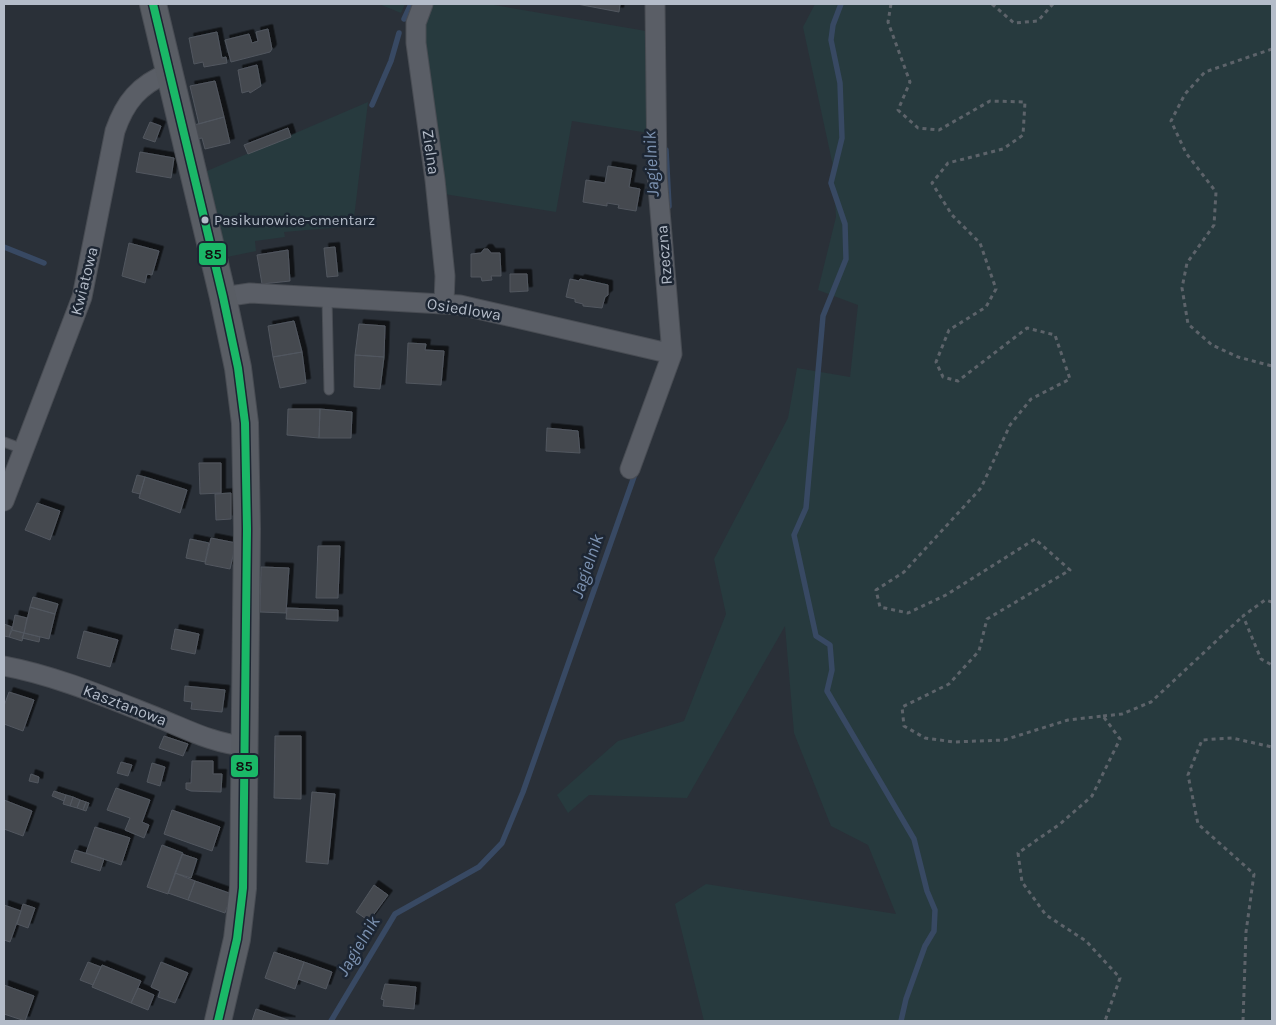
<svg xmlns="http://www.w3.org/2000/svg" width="1276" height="1025" viewBox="0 0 1276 1025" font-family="Karla,sans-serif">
	<defs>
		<filter id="shadow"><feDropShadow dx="4.5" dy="-4.5" stdDeviation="0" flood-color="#0009"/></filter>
	</defs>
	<rect width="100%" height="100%" fill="#2a3038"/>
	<path fill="#273a3e" d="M379,4H405L401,13Z
		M433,4H488L646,31L649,133L572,121L556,212L444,194L422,37Z
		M815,4H1272V1021H704L675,904L706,884L896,914L868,845L831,826L794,733L785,626L687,798L589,795L568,813L557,795L618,741L684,721L726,614L714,559L788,418L797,368L850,377L858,305L818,290L836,217L833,166L803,27Z
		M368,102L353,226L284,232L285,237L255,241L256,251L227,257L207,171Z"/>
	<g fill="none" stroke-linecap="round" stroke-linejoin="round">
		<path stroke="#384963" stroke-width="5.5" d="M841,4L833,25L831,40L840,83L842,138L831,183L845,224L846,259L823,316L806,508L794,535L816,636L830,645L832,670L827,691L914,839L927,891L935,910L934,931L925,946L906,999L901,1021
			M404,19L411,4
			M372,105L391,61L399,33
			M666,150L669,206
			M4,247L44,263
			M331,1021L395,914L479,867L502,843L523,792L636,471"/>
	</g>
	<path fill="#444950" stroke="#52575f" filter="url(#shadow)" d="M577,4H620L619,12Z
		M268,29L272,49L270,52L231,62L225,40L249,34L252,43L258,41L256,32Z
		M217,32L222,58L226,57L227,63L204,67L203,62L194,64L189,38Z
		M257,65L261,86L250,93L249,91L242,93L238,70Z
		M215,81L224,117L199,124L190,86Z
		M224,117L230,143L205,149L202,138L197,139L194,125Z
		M150,122L161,126L155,142L143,138Z
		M288,128L291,137L248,154L244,145Z
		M140,152L174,158L171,178L136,172Z
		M608,166L632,170L629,187L640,189L636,211L618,208L619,205L607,203V206L583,202L586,180L605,183Z
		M129,243L159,251L152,275L147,274L145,283L122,276Z
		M335,247L338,276L327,277L324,248Z
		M484,249H488L491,253H500L501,276H491L492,280L482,281L481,277H471V254L481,253Z
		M288,250L290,281L262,284L257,255Z
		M510,274H527L528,291L510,292Z
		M570,279L579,281L580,279L608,285V295L605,297L602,308L583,306V304L575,302V299L566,297Z
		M294,321L302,352L273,357L268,326Z
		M359,324L385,326L384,357L355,355Z
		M408,343L426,344L425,350L444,351L441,385L406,383Z
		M302,352L306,383L280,388L273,357Z
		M355,355L384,357L380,389L354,387Z
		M288,409H320L319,438L287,435Z
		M320,409L352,412L351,438H319Z
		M547,428L578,431L580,453L546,451Z
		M199,463H221V493L200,494Z
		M137,475L145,477L140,494L132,492Z
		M145,477L187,490L180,513L139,498Z
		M231,493V519L216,520L215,494Z
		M37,503L60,511L50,540L25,530Z
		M211,538L236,543L230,569L205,564Z
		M190,539L209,543L205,562L186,558Z
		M318,546H340L338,598H316Z
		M261,567L289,568L286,613L260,612Z
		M33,597L58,604L55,614L30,607Z
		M30,607L55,614L49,639L24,633Z
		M287,608L338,610V621L286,619Z
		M15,615L27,618L24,633L12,630Z
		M4,624L12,627L9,637L4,636Z
		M175,629L199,634L195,654L171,649Z
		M12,630L24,633L22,641L9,637Z
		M84,631L118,640L110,667L77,658Z
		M24,633L40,637L39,642L22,638Z
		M185,686L225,690L222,712L191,709L192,702L184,701Z
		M9,692L34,700L23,731L4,724V706Z
		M164,736L188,744L183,756L159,748Z
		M275,736H301V799L274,798Z
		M192,761H213V774H222L221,792L191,791L186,789V783H191Z
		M121,762L132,765L128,776L117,773Z
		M152,763L165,767L160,786L147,782Z
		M31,774L39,777L38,783L29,781Z
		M116,788L150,800L142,822L149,825L144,838L125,830L130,818L107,810Z
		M54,791L66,795L64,801L52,796Z
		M312,792L335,794L328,864L306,862Z
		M66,795L73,797L70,806L63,804Z
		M73,797L80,800L77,808L70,806Z
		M4,800L32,811L23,836L4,829Z
		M80,800L86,802L83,810L77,808Z
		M86,802L89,803L86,811L83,810Z
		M172,810L220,827L212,851L164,834Z
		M95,827L130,838L121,865L86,853Z
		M162,845L183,853L168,894L147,887Z
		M75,850L104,859L100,871L71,862Z
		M182,854L197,859L191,878L175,873Z
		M175,873L195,881L188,900L168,893Z
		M195,881L232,894L225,913L188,900Z
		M374,885L388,895L369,921L356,912Z
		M23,904L35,908L28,928L17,924Z
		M4,905L21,911L10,942L4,940Z
		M274,952L304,962L295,989L265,978Z
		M88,962L101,967L93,985L80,980Z
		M161,962L188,973L175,1003L158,997L160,991L151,987Z
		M304,962L332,972L326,989L298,979Z
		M102,965L141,981L131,1003L92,987Z
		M385,984L416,987L414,1009L383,1006L384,1000L381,999Z
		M4,985L34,996L25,1021L4,1014Z
		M138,988L154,995L148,1010L131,1003Z
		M256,1009L291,1021H252Z"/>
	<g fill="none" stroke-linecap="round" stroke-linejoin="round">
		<g stroke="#484c53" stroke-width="11">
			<path id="lane" d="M327,298L329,390
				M4,442L23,449"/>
		</g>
		<g stroke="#484c53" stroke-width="21">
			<path id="street" d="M423,4L416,23V43L435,180L445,276L444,303
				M223,297L250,293L460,305L672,354
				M630,469L672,354L657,175L655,4
				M4,501L82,297L115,131C125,102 139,85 168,73
				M4,666C58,676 110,699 161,719C188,730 215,744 245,746"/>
		</g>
		<g stroke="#484c53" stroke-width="28">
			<path id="secondary" d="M153,4L223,297L238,368L245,423L247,529L243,888L237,939L218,1021"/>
		</g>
		<path stroke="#5d636a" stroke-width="3" stroke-dasharray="4 4" stroke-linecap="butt" d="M891,4L888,22L910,82L898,110L918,128L939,130L990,101L1025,102L1023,135L1003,149L948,163L932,183L952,215L980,243L996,289L986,307L949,330L936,362L943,377L958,381L1027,328L1055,335L1070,379L1031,399L1010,425L981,488L904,572L876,590L880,607L908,613L946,595L1035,539L1070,570L987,619L979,651L949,684L902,707L904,726L925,738L954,742L1004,740L1068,720L1103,716L1120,739L1092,796L1060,824L1018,853L1022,882L1046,915L1086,941L1120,978L1105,1021
			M992,4L1014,23L1038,21L1053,4
			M1272,49L1205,72L1185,94L1171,121L1186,153L1216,192L1214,225L1187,263L1182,288L1188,324L1212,345L1238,357L1272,366
			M1272,602L1265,600L1243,616L1261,659L1272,665
			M1103,716L1122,714L1151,702L1243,616
			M1243,1021L1246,932L1254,874L1198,824L1188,775L1202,740L1232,738L1272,747"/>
		<use href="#lane" stroke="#5a5e66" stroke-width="9"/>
		<use href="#street" stroke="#5a5e66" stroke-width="19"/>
		<use href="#secondary" stroke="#595d64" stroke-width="26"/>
		<g stroke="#1d2633" stroke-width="11">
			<path id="bus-1" d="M153,4L223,297L238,368L245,423L247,529L243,888L237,939L218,1021"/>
		</g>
		<use href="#bus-1" stroke="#1ab867" stroke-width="8"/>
	</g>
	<circle fill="#b4bcc9" stroke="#1d2633" stroke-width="2" cx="205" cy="220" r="4.5"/>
	<g text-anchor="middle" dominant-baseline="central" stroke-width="5" stroke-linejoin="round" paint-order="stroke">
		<g font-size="15" fill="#b4bcc9" stroke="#1d2633" text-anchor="start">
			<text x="214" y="220">Pasikurowice-cmentarz</text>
		</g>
		<g font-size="16" fill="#b4bcc9" stroke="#1d2633">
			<text transform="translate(431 152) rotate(82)">Zielna</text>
			<text transform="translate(664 255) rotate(-95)">Rzeczna</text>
			<text transform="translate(84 281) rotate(-76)">Kwiatowa</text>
			<text transform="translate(464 309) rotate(9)">Osiedlowa</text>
			<text transform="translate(125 705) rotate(21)">Kasztanowa</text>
		</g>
		<g font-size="18" font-style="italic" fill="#7c92b1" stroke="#1d2633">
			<text transform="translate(651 164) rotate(-93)">Jagielnik</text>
			<text transform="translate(587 566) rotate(-71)">Jagielnik</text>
			<text transform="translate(358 946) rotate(-59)">Jagielnik</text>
		</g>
	</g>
	<g stroke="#1d2633" stroke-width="2">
		<rect x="198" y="242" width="29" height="24" rx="5" fill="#1ab867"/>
		<rect x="230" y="754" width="29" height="24" rx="5" fill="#1ab867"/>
	</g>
	<g font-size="14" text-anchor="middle" font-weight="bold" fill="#111">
		<text x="213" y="259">85</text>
		<text x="244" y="771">85</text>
	</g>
	<rect width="1276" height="1025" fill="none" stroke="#b4bcc9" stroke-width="10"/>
</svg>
